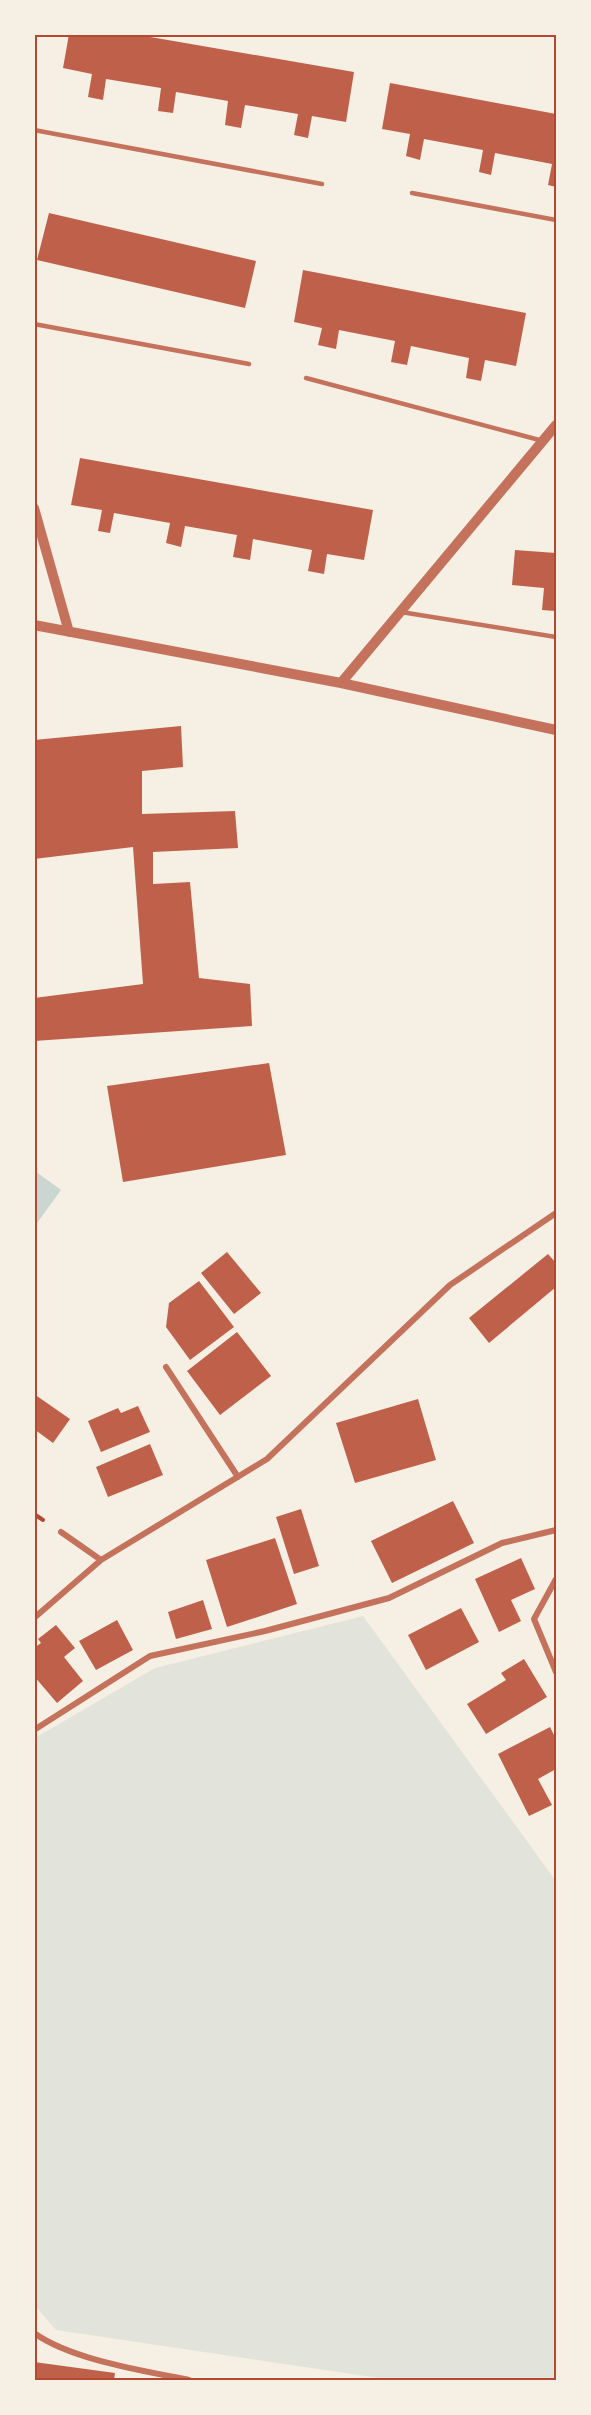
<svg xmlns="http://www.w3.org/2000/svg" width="591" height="2415" viewBox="0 0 591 2415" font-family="'Archivo Narrow',sans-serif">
	<rect width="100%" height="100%" fill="#f6efe4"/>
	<path fill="#e2e4dc" d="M363,1616L556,1881V2380H392L56,2330L35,2306V1738L155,1668Z"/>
	<path fill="#c9d6d2" d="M35,1171L61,1190L37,1223L35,1221Z"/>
	<path fill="#bf614a" d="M69,34H133L354,72L346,122L312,116L308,138L294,135L298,114L245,105L241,128L225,125L228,101L176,92L173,113L158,111L161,88L106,79L103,100L88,97L92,74L63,68Z
		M390,83L556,114V187L548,185L552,164L495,153L491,175L479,172L483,150L424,139L420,160L406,156L410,134L382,129Z
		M49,213L256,261L245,308L37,260Z
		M303,270L526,313L516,366L485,360L481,381L466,378L469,358L411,346L407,365L391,362L395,341L339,330L336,349L318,345L322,328L294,322Z
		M80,458L373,510L364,560L327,554L324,574L308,571L312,550L253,539L250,560L233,557L237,535L185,526L181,547L166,543L170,523L114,513L110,533L98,531L102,510L71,505Z
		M515,550L556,553L555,611L542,610L544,588L512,585Z
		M181,726L183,767L142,771V814L235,811L238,848L153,852V884L190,882L199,978L250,984L252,1026L34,1041V998L143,984L133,847L34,859V740Z
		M269,1063L286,1155L123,1182L107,1086Z
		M227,1252L261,1293L234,1314L201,1273Z
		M548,1254L556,1263V1287L489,1343L469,1318Z
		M199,1281L234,1327L190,1360L166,1327L169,1303Z
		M237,1332L271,1376L220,1415L187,1371Z
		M34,1394L70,1419L53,1443L34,1429Z
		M418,1399L436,1460L355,1483L336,1423Z
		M138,1406L150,1432L101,1452L88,1421L118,1408L121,1413Z
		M150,1444L163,1475L108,1497L96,1467Z
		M453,1501L474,1543L392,1583L371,1541Z
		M301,1509L319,1566L294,1574L276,1517Z
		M275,1538L297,1604L227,1627L206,1560Z
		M521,1558L535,1589L511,1600L521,1621L499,1632L475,1579Z
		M203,1600L212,1629L176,1639L168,1612Z
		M461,1608L479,1642L426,1670L408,1635Z
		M117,1620L133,1650L96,1670L79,1641Z
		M56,1625L75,1648L64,1657L83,1681L57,1703L34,1676V1648L41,1643L38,1639Z
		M524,1659L547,1697L486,1734L467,1704L506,1680L501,1673Z
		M550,1727L556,1739V1769L538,1779L552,1805L529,1816L498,1754Z
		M34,2362L115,2373L114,2380H34Z"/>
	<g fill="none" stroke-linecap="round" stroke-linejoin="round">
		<path stroke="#b5482f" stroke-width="4" d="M34,1514L43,1520"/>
		<path stroke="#c5725c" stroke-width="4.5" d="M34,130L322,184
			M412,193L556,220
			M34,324L249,364
			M306,378L543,441
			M401,612L556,637"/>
		<path stroke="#c5725c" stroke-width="6" d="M166,1367L238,1477
			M61,1532L101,1560
			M556,1579L534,1619L556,1672
			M34,1618L101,1560L267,1459L450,1285L556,1213
			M34,1730L150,1656L265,1631L389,1598L502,1543L556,1530
			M34,2333C72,2360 144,2371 189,2380"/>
		<path stroke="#c5725c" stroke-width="10" d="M34,508L69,632
			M34,625L341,683L556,730
			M341,683L556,425"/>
	</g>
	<rect width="591" height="2415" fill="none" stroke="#f6efe4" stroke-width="72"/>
	<rect x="36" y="36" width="519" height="2343" fill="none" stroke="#b5482f" stroke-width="2"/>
</svg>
